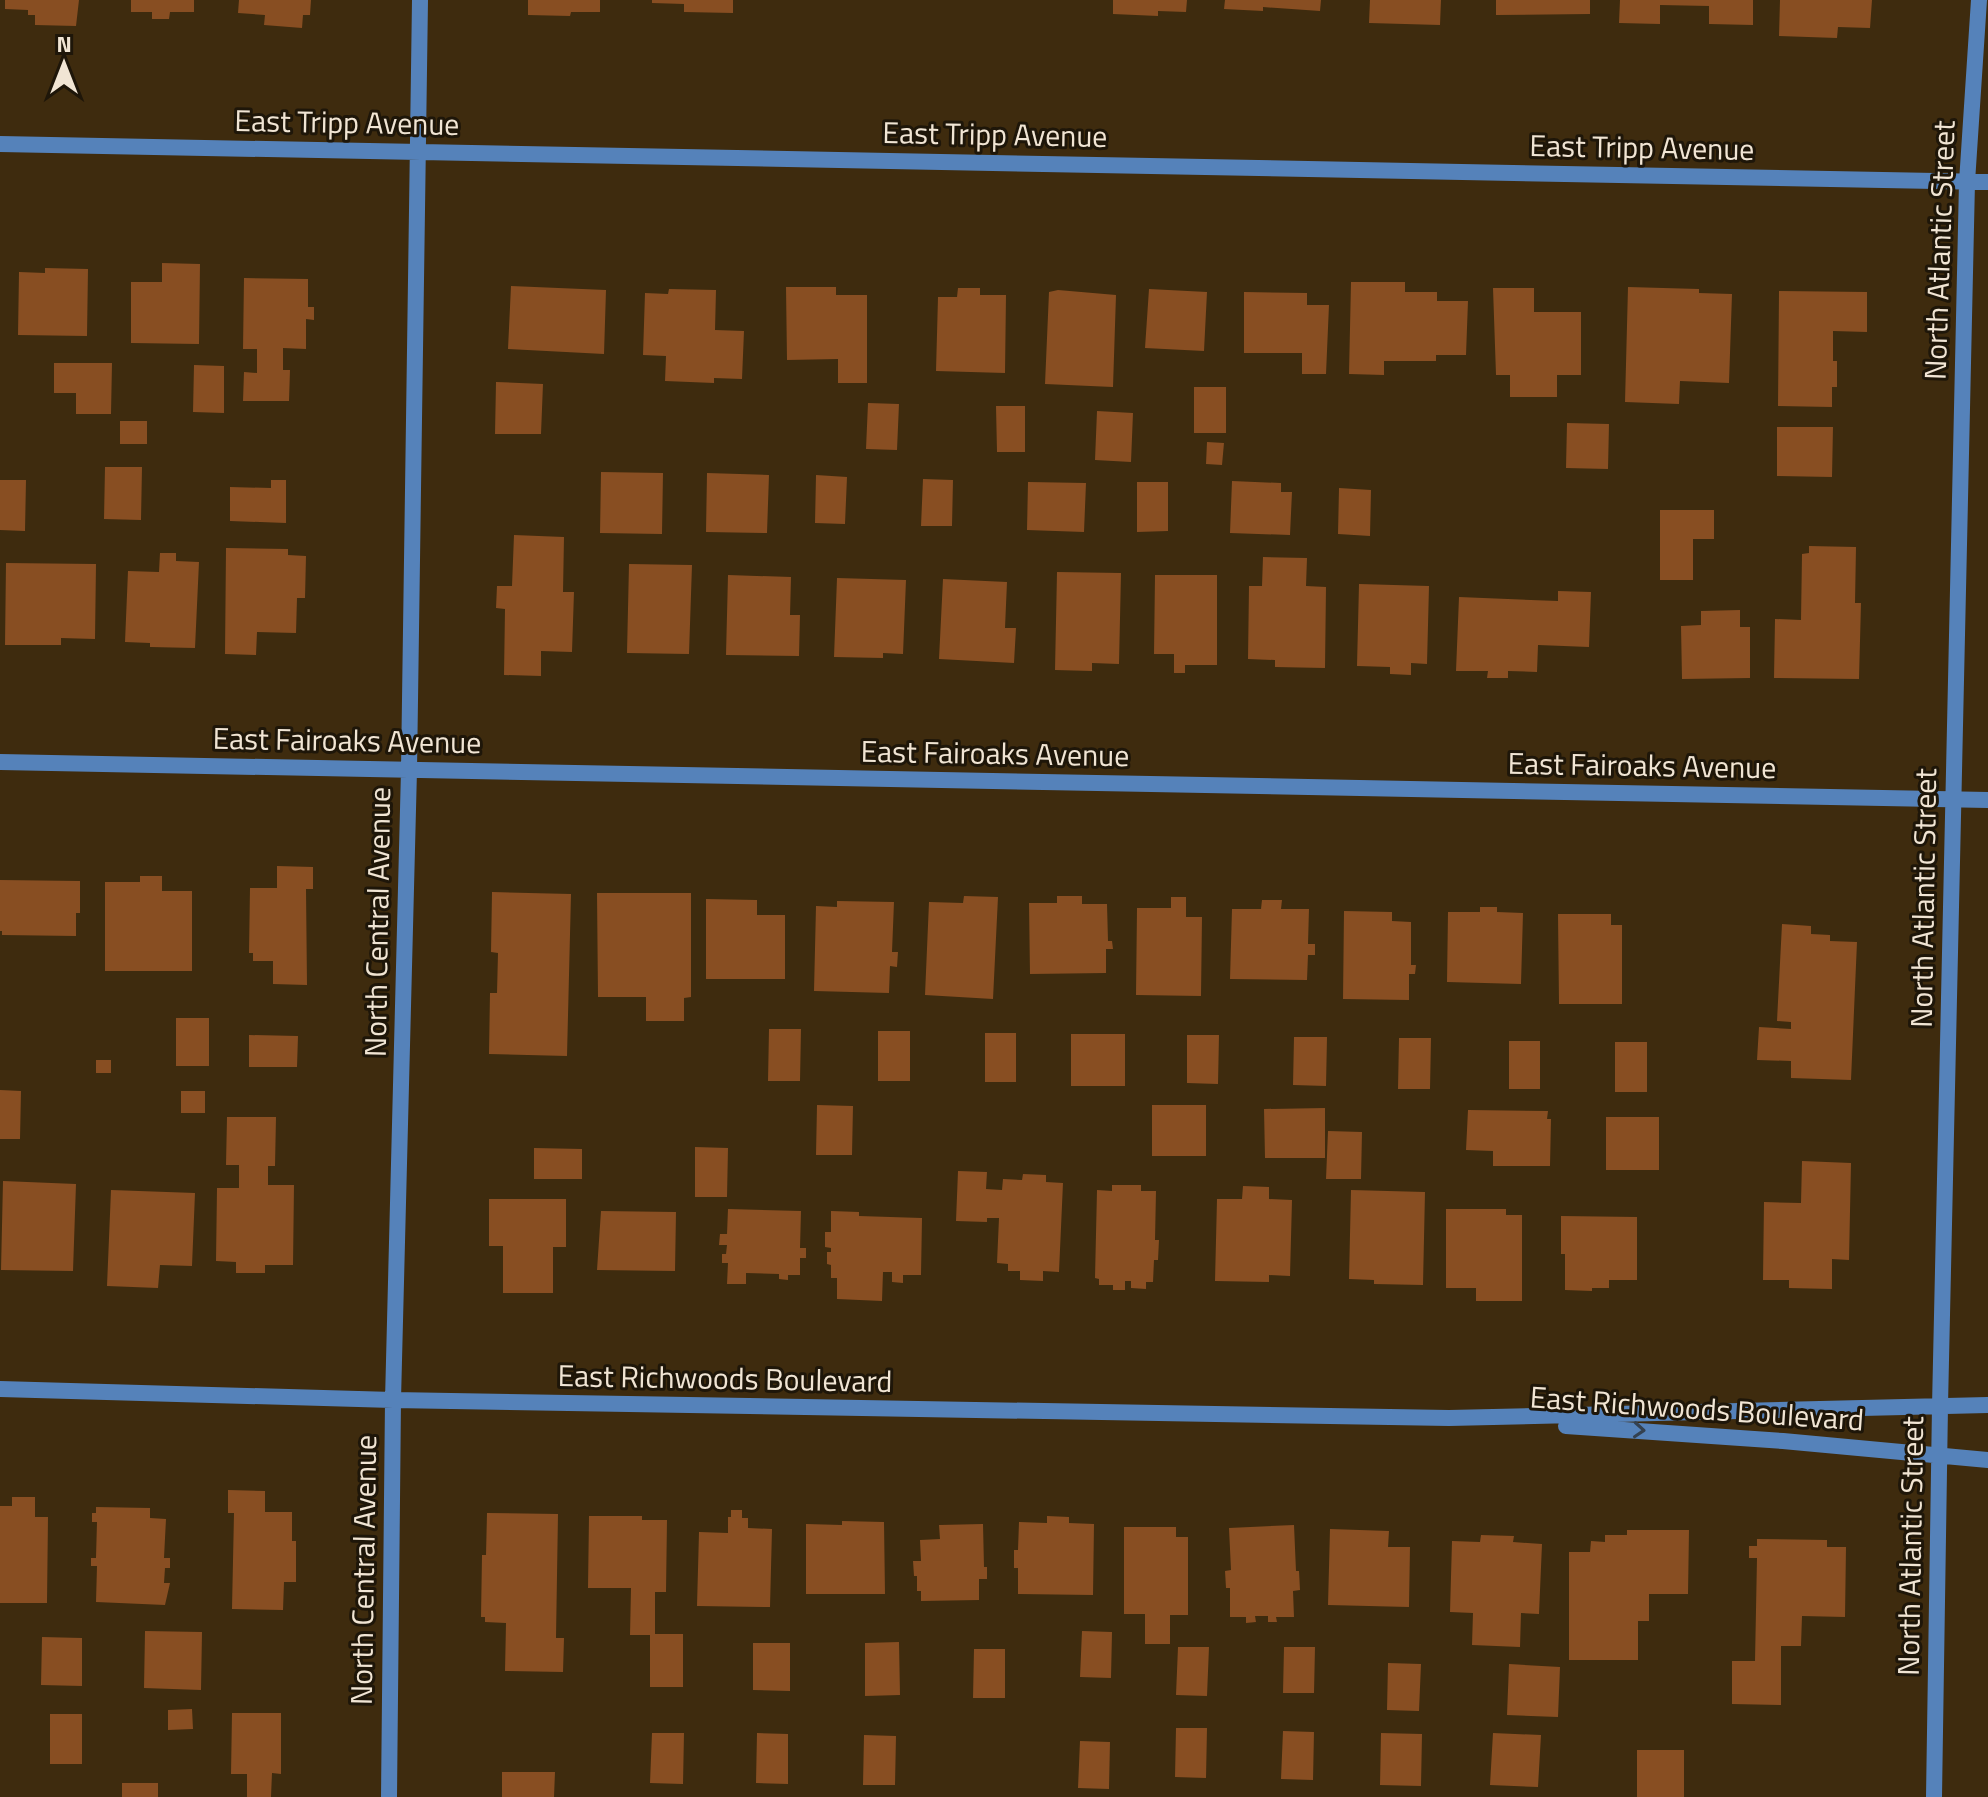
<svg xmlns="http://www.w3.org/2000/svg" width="1988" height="1797" viewBox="0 0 1988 1797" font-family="'Titillium Web',sans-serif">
	<rect width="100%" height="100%" fill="#3e2b0e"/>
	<path fill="#884e22" d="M5,0H79L76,26L35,25V15H28V10L5,9Z
		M131,0H194V12H170L169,19H152V12H131Z
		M239,0H311L310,15H303L302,28L264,25L265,15L238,13Z
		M528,0H600V12H571L570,16L528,15Z
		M652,0H733V13L684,12V4L652,3Z
		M1113,0H1187L1186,12L1158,11V16L1113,14Z
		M1225,0H1321L1320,11L1263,7V11L1224,9Z
		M1370,0H1441L1440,25L1369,23Z
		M1496,0H1590V14L1496,15Z
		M1620,0H1753V25L1709,24V6L1660,5V24L1619,23Z
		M1780,0H1872L1870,28L1838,27L1837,38L1779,36Z
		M162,263L200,264L199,344L131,343V282H162Z
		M45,268L88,269L87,336L18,335L19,272L45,273Z
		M244,278L308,279V307H314V320L306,319V349L283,348V370H290L289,401H243L244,372L257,373V349H243Z
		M1351,282H1405V292H1437V301H1468L1466,355H1436V361H1384V375L1349,374Z
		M511,286L606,290L604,354L508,349Z
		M786,287H836V295H867V383H838V359L787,360Z
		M1628,287L1699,289V293L1732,294L1729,383L1680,381L1679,404L1625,402Z
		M958,288H980V295H1006L1005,373L936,371L938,297H957Z
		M1493,288H1534V312H1581V375H1557V397H1510V375H1496Z
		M669,289L716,290L715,330L744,331L742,379L714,378V383L665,381L666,356L643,355L645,293L668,294Z
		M1149,289L1207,292L1204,351L1145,348Z
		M1058,290L1116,295L1113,387L1045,384L1049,292Z
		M1779,291L1867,292V332L1833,331V361H1837V387H1832V407L1778,406Z
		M1244,292L1307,293V305H1329L1326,374H1302V353H1244Z
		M54,363H112L111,414H76V393H54Z
		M194,365L224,366V413L193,412Z
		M496,382L543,384L541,434H495Z
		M1194,387H1226V433H1194Z
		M868,403L899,404L897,450L866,449Z
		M996,406H1025V452H997Z
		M1097,411L1133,413L1131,462L1095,460Z
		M120,421H147V444H120Z
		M1567,423L1609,424L1608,469L1566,468Z
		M1777,427H1833L1832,477L1777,476Z
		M1207,442L1224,443L1222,465L1206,464Z
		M105,467H142L141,520L104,519Z
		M601,472L663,473L662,534L600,533Z
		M707,473L769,475L767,533L706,532Z
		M816,475L847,477L845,524L815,523Z
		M923,479L953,480L952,526H921Z
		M0,480H26L25,531L0,530Z
		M271,480H286V523L230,521V487L271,488Z
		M1232,481L1281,483V492H1292L1290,535L1230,533Z
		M1028,482L1086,483L1084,532L1027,530Z
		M1137,482H1168V531L1137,532Z
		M1339,488L1371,490L1370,536L1338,534Z
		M1660,510H1714V539H1693V580H1660Z
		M514,535L564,537L563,592H574L572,652L541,651V676L504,675L505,609L496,608L497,586H512Z
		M1809,546L1856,547L1855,603H1861L1859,679L1774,678L1775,619L1801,620L1802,554L1809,553Z
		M226,548L288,549V555L306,556L305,598H297L296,633L257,632L256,655L225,654Z
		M160,553H176V561L199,562L195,648L150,647V643L125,642L128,571L159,572Z
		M1263,557L1307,558L1306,586L1326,587L1325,668L1275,667V660L1248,659L1249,586H1262Z
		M6,563L96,564L95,639L61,638V645H5Z
		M629,564L692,565L689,654L627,653Z
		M1057,572L1121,573L1119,664L1092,663V671L1055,670Z
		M728,575L791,577L790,615H800L799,656L726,655Z
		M1155,575H1217V665H1185V673H1174V654H1154Z
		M837,578L906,580L903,654L883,653V658L834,657Z
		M943,579L1007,582L1005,628H1016L1014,663L939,659Z
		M1359,584L1429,586L1427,664L1411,663V675L1390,674V667L1357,666Z
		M1558,591L1591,592L1589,647L1538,645L1537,672L1508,671V678H1487L1488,671H1456L1459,597L1558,601Z
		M1740,610V627H1750V678L1682,679L1681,626L1701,625V611Z
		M277,866L313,867V889H306L307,985L273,984V961H253V953H249L250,888H277Z
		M140,876H162V891H192V971H105V882H140Z
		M0,880L80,881V913H76V936L2,935V931H0Z
		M492,892L571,894L567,1056L489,1054L490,993H497L498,953L491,952Z
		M597,893H691V997L684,998V1021H646V997H598Z
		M964,896L998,897L993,999L925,995L929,902L963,903Z
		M1057,896H1082V904H1107L1108,941H1112L1113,949H1106V973L1030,974L1029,903H1057Z
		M1171,897H1186V917H1202L1201,996L1136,995L1137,908H1171Z
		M706,899L757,900V915H785V979H706Z
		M1262,900H1282L1281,909H1309L1308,944H1315V955H1308L1307,980L1230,979L1232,909H1261Z
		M837,901L894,902L892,952H898L897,967L890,966L889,993L814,991L816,906L837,907Z
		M1480,907H1497V912L1523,913L1521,984L1447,982L1448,912H1480Z
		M1344,911L1392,912V921L1411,922V965H1416L1415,974H1409V1000L1343,999Z
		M1558,914H1611V925H1622V1004H1559Z
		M1782,924L1811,926V934L1830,935V941L1857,942L1851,1080L1791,1078V1061L1757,1060L1759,1027L1791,1029V1022L1777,1021Z
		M176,1018H209V1066H176Z
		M769,1029H801L800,1081H768Z
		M878,1031H910V1081H878Z
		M985,1033H1016V1082H985Z
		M1071,1034H1125V1086H1071Z
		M249,1035L298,1036L297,1067H249Z
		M1187,1035H1219L1218,1084L1187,1083Z
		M1294,1037H1327L1326,1086L1293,1085Z
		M1399,1038H1431L1430,1089H1398Z
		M1509,1041H1540V1089H1509Z
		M1615,1042H1647V1092H1615Z
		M96,1060H111V1073H96Z
		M0,1090L21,1091L20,1139H0Z
		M181,1091H205V1113H181Z
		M817,1105L853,1106L852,1155H816Z
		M1152,1105H1206V1156H1152Z
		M1325,1108V1158H1265L1264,1109Z
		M1468,1110L1548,1111L1547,1119H1551L1550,1166H1493V1151L1466,1150Z
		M227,1117H276L275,1166H268V1185H294L293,1265H265V1273H236V1262L216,1261L217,1188H239V1165H226Z
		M1606,1117H1659V1170H1606Z
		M1328,1131L1362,1132L1361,1179H1326Z
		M695,1147L728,1148L727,1197H695Z
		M534,1148L582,1149V1179H534Z
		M1802,1161L1851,1163L1849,1260L1832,1259V1289L1789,1288V1280H1763L1764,1202L1801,1203Z
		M958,1171L987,1172L986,1189L1002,1190L1003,1179L1022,1180L1023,1174L1046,1175V1182L1063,1183L1059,1272L1043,1271V1281L1020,1280V1271H1008V1264L997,1263L999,1218H987V1222L956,1221Z
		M3,1181L76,1184L73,1271L1,1270Z
		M1112,1185H1141V1191H1156L1155,1240H1159L1158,1260H1154L1153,1282H1146V1289L1131,1288V1281H1125V1290H1113V1285H1099V1279L1095,1278L1097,1190L1112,1191Z
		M1243,1186L1269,1187V1199L1292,1200L1290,1276L1269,1275V1282L1215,1281L1217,1199H1242Z
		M111,1190L195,1193L192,1266L160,1265L158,1288L107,1286Z
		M1351,1190L1425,1192L1423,1285L1374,1284V1280L1349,1279Z
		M489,1199H566V1247H553V1293H503V1246H489Z
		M728,1209L801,1211L800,1248H806V1258H800V1275H788V1280L779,1279V1274L746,1273V1284H727L728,1263H722V1254H726L727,1245H719L720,1234H727Z
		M1446,1209H1506V1215H1522V1301H1476V1288H1446Z
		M601,1211L676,1212L675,1271L597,1270Z
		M831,1211L859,1212V1216L922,1218L921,1275H903V1283L892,1282V1272H883L882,1301L837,1299V1278H831V1265L827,1264V1252H831V1248L825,1247V1232H831Z
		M1561,1216L1637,1217V1280H1609V1288H1592V1291L1565,1290V1254H1561Z
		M228,1490L265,1491V1512H292V1541H296V1582H284L283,1610L232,1609L234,1513H228Z
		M12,1497H35V1517H48L47,1603H0V1506H12Z
		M96,1507L150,1508V1518L166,1519L164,1558H170V1568H165L164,1583H170L165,1605L96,1602L97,1566H91V1558H96L97,1522H92V1513H96Z
		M731,1510H742V1518H748V1528L772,1529L770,1607L697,1606L699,1532L728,1533V1517H731Z
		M487,1513L558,1514L556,1638H564L563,1672L505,1671L506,1623L485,1622V1617H481L482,1555H486Z
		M589,1516H642V1520H667L666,1592H655V1634H683V1687H650V1635H630L631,1588H588Z
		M1047,1516L1069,1517V1523L1094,1524L1093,1595L1018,1594V1568H1014V1550H1018L1019,1522L1047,1523Z
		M842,1521L884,1522L885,1594H806V1524L842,1525Z
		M983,1524L984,1567H987V1579H979V1600L921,1601V1591H917V1576H914L913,1561H921L920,1540L940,1539L939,1525Z
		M1294,1525L1296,1571H1299L1300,1590L1293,1591L1294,1617H1276L1277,1622H1268V1616H1255L1256,1622L1246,1623V1617H1230V1588H1226L1225,1571L1231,1570L1229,1528Z
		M1124,1527H1176V1537H1188V1615H1170V1644H1145V1614H1124Z
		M1330,1529L1389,1531L1388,1547H1410L1409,1607L1328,1605Z
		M1627,1530H1689L1688,1594H1649V1621H1638V1660H1569V1552H1590L1591,1541L1605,1542V1535H1627Z
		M1481,1535L1514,1536L1513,1542L1542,1544L1539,1614L1521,1613L1520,1647L1472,1645L1473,1613L1450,1612L1452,1541L1480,1542Z
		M1757,1539L1827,1540V1547H1846L1845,1617L1802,1616L1801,1646H1781V1705L1732,1704V1661H1755L1757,1558H1749V1546H1757Z
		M145,1631L202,1632L201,1690L144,1688Z
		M1082,1631L1112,1632L1111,1678L1080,1677Z
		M42,1637L82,1638V1686L41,1685Z
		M899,1642L900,1695L865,1696V1643Z
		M753,1643H790V1691L753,1690Z
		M1178,1647H1209L1207,1696L1176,1695Z
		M1284,1647H1315L1314,1693H1283Z
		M974,1649H1005V1698H973Z
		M1388,1663L1421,1664L1419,1711L1387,1710Z
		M1509,1664L1560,1667L1558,1717L1507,1715Z
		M192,1709L193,1729L168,1730V1710Z
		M232,1713H281V1774L272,1773L271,1797H247V1774H231Z
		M50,1714H82V1764H50Z
		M1176,1728H1207L1206,1778L1175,1777Z
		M1283,1731L1314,1732L1313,1780L1281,1779Z
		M652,1733H684L683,1784L650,1783Z
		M757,1733L788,1734V1784L756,1783Z
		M1381,1733L1422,1734L1421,1786L1380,1785Z
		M1493,1733L1541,1735L1538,1787L1490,1785Z
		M864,1735L896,1736L895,1785H863Z
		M1080,1741L1110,1742L1109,1789L1078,1788Z
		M1637,1750H1684V1797H1637Z
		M502,1772H555L554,1797H502Z
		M122,1783H158V1797H122Z"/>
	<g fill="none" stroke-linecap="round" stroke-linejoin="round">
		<path stroke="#5582ba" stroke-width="16" d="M0,144L1988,182
			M0,762L1988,800
			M0,1389L393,1400L1449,1418L1988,1405
			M1566,1426L1783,1441L1988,1460
			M389,1797L393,1400L409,770L420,0
			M1934,1797L1940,1406L1967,182L1979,0"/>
	</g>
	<defs><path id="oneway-chevron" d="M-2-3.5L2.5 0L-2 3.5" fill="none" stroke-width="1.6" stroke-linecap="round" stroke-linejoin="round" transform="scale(2)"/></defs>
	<use stroke="#344150" href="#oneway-chevron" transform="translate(1639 1430) rotate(4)"/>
	<g text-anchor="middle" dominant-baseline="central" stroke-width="6" stroke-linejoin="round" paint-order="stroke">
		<g font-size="30" fill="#f1e5d4" stroke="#1e1609">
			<text transform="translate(347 122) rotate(1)">East Tripp Avenue</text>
			<text transform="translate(995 134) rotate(1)">East Tripp Avenue</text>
			<text transform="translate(1642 147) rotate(1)">East Tripp Avenue</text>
			<text transform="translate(1939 250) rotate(-88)">North Atlantic Street</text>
			<text transform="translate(347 740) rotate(1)">East Fairoaks Avenue</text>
			<text transform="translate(995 753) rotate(1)">East Fairoaks Avenue</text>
			<text transform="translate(1642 765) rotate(1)">East Fairoaks Avenue</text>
			<text transform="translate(1923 898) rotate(-89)">North Atlantic Street</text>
			<text transform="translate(377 922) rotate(-89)">North Central Avenue</text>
			<text transform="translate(725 1378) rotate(1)">East Richwoods Boulevard</text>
			<text transform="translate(1697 1408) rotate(4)">East Richwoods Boulevard</text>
			<text transform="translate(1910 1546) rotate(-89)">North Atlantic Street</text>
			<text transform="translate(363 1570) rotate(-89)">North Central Avenue</text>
		</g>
	</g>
	<g transform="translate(64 64)" stroke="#1e1609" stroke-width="6" paint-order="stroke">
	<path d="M0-6L14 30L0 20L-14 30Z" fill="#f1e5d4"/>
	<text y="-12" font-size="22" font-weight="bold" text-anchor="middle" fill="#f1e5d4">N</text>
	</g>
</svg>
